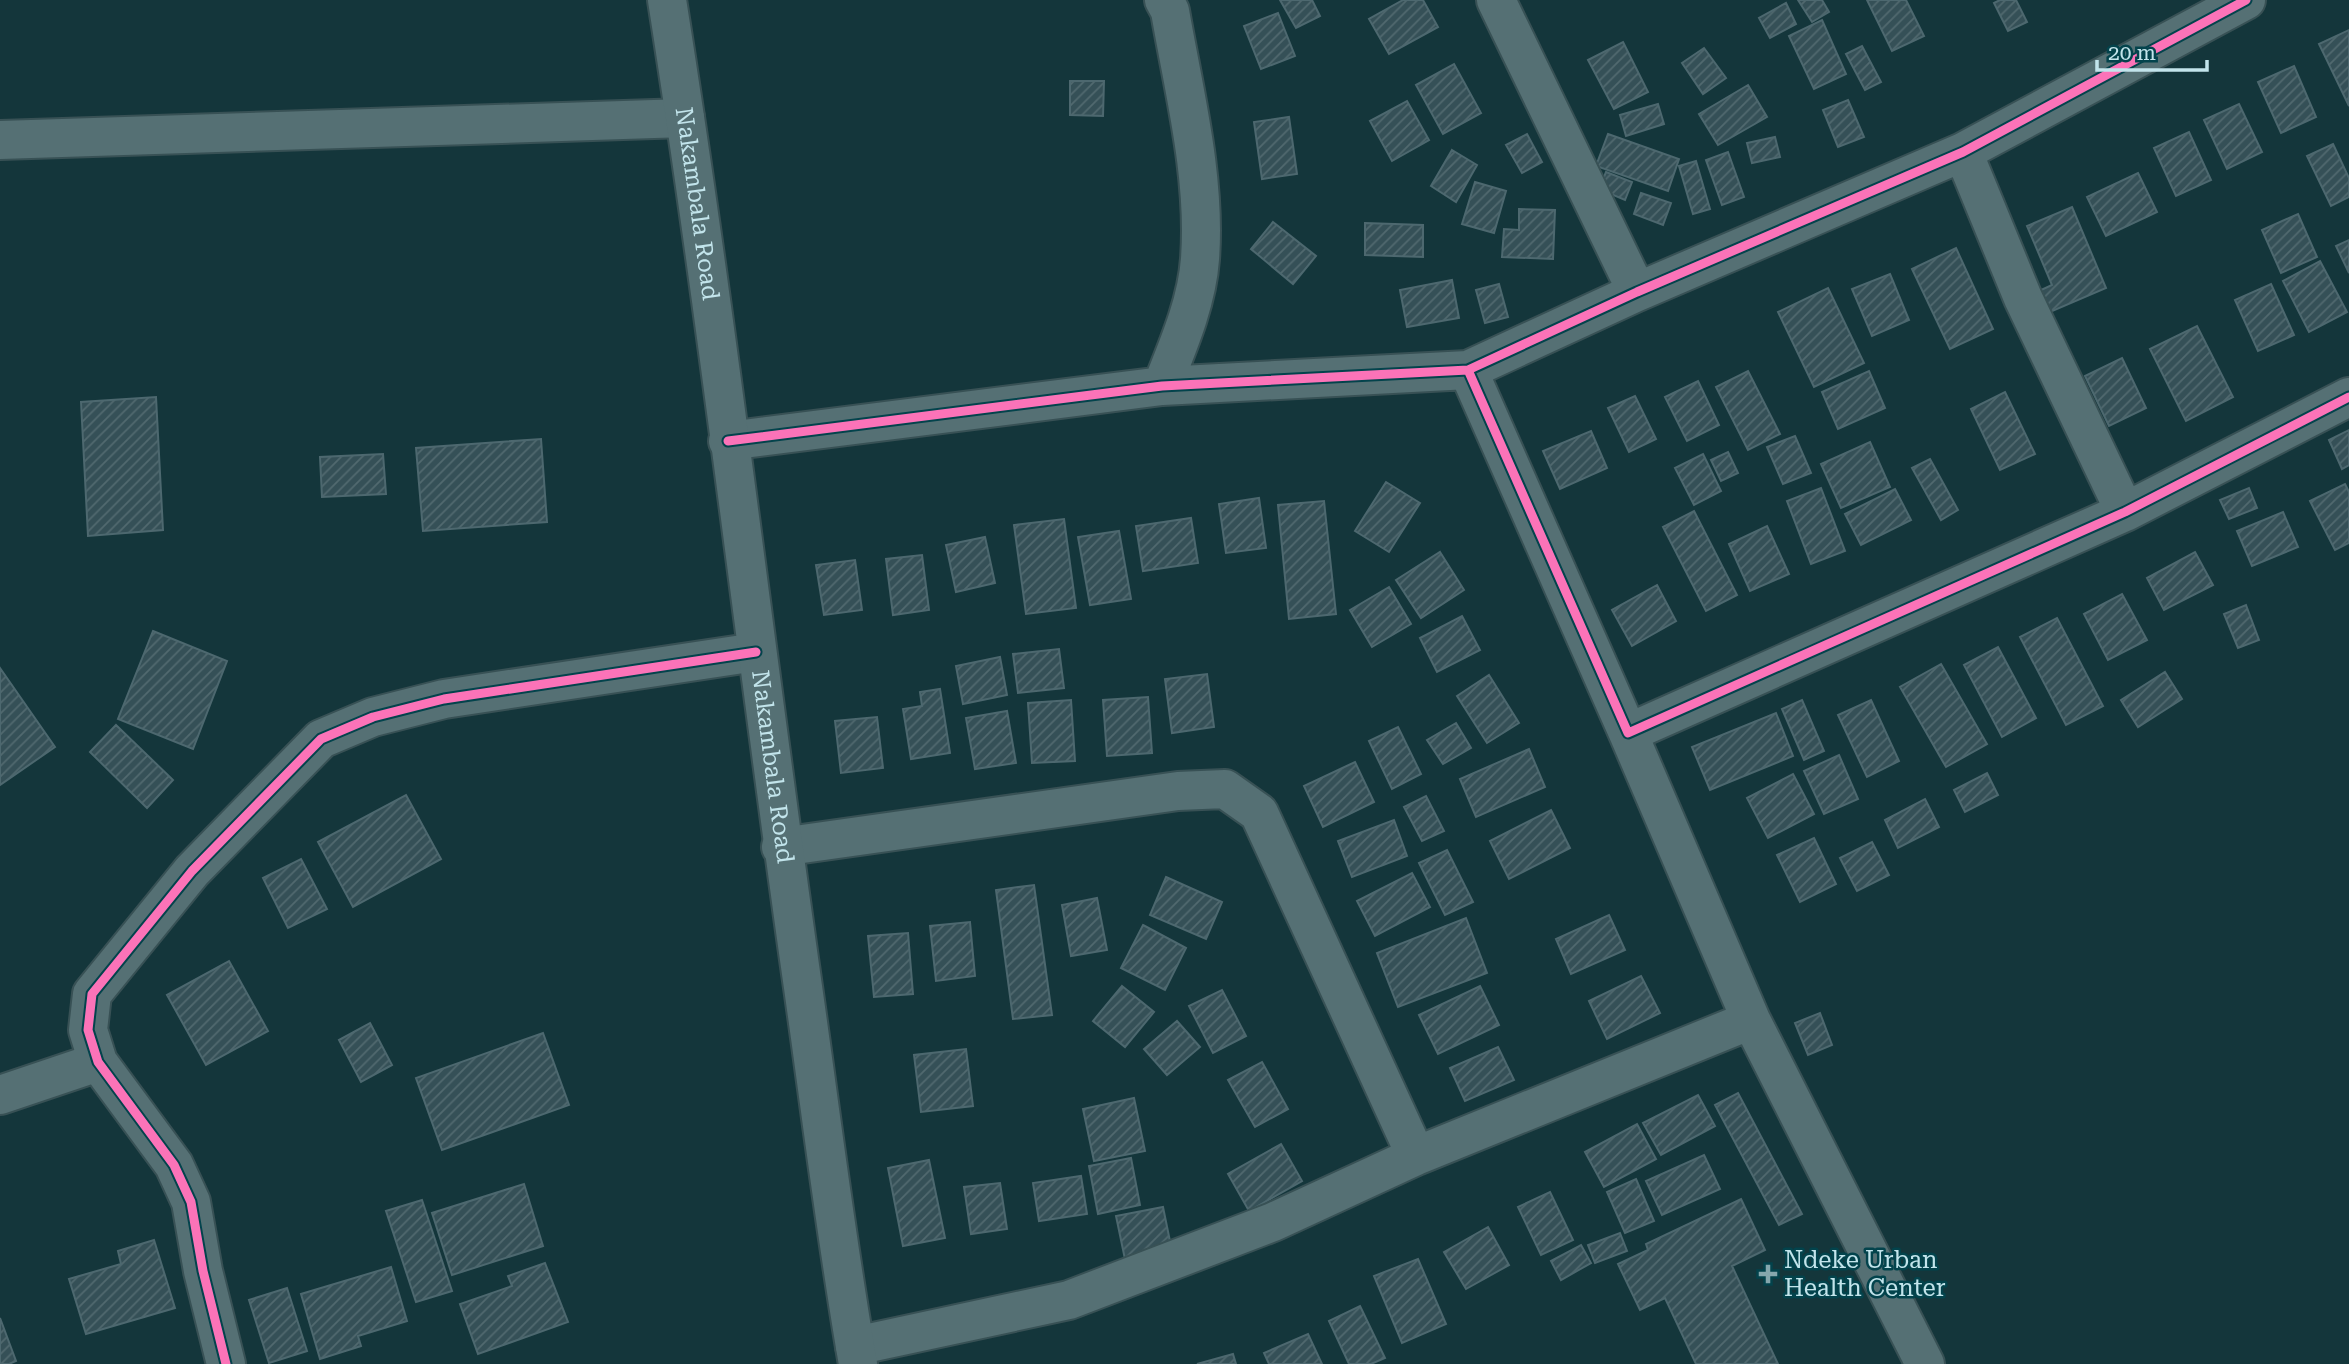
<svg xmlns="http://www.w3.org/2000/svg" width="2349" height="1364" viewBox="0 0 2349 1364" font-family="'Roboto Serif',serif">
	<defs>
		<pattern id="building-hatch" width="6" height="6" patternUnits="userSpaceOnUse" patternTransform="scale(1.75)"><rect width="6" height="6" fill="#355057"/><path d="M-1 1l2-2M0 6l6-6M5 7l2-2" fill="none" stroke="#51696f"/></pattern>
	</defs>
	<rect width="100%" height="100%" fill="#14363b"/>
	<path fill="url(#building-hatch)" stroke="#4d686f" stroke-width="2" d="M1280,0H1312L1320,16L1296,28Z
		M1403,0H1423L1438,27L1389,54L1369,19Z
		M1798,0H1822L1829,12L1812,22Z
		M1867,0H1906L1924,36L1892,51Z
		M2000,0H2016L2027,22L2008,31L1994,3Z
		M1786,3L1796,24L1770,38L1759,18Z
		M1278,13L1295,56L1261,69L1244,26Z
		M1822,20L1846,74L1814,89L1789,36Z
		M2349,30V106L2319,44Z
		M1623,42L1648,92L1614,109L1588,60Z
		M1862,46L1881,82L1865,90L1846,54Z
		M1704,48L1726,78L1703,94L1682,63Z
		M1454,64L1481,113L1443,134L1416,85Z
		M2294,66L2316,117L2281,133L2258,82Z
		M1070,81H1104L1103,116L1070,115Z
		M1748,85L1767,117L1718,145L1699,114Z
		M1848,100L1864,137L1838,147L1823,110Z
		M1407,101L1429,140L1392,161L1370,121Z
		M1658,104L1664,124L1626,136L1620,115Z
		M2239,104L2262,152L2227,169L2204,120Z
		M1289,117L1297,174L1262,179L1254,122Z
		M2189,132L2211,180L2176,196L2154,148Z
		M1527,134L1542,162L1522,173L1506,145Z
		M1608,134L1679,159L1668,191L1596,166Z
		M1775,137L1780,157L1752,163L1747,143Z
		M2333,144L2349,178V197L2331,206L2307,156Z
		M1452,150L1477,165L1456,202L1431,186Z
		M1728,152L1744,197L1722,205L1706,160Z
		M1696,161L1710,209L1693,214L1679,166Z
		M1606,172L1632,182L1625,200L1599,189Z
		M2138,173L2157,212L2106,236L2087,197Z
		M1475,182L1506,191L1494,233L1462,224Z
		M1641,193L1671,203L1663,225L1634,214Z
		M2072,207L2106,288L2050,312L2041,290L2052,285L2027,226Z
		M1519,209L1555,210L1553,259L1502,257L1504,229L1519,230Z
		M2298,214L2317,257L2281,273L2262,230Z
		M1273,222L1316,256L1293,284L1251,249Z
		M1365,223L1423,225V257L1365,255Z
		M2349,240V273L2336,246Z
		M1956,248L1993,329L1950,349L1912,269Z
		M2320,261L2347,312L2309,332L2283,281Z
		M1890,274L1909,320L1872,336L1852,289Z
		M1452,280L1459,318L1407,327L1400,290Z
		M1499,284L1508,317L1485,323L1476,290Z
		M2271,284L2294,335L2258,351L2235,300Z
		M1828,288L1864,363L1814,387L1778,312Z
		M2197,326L2233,397L2186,421L2150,349Z
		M2122,358L2146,408L2109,426L2085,376Z
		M1748,371L1780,434L1748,450L1716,387Z
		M1869,371L1885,408L1838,429L1822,392Z
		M1698,381L1719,425L1687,441L1665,397Z
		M2005,392L2035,454L2000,470L1971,409Z
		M1635,396L1656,439L1629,452L1608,408Z
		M156,397L163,530L88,536L81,402Z
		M2349,430V465L2342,469L2329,440Z
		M1591,431L1607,468L1560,489L1543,451Z
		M1795,436L1811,473L1783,484L1767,447Z
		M541,439L547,522L423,531L416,448Z
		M1870,442L1890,487L1841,508L1821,464Z
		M1728,452L1738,473L1721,481L1711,460Z
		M383,454L386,494L322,497L320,457Z
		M1703,454L1721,491L1694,505L1675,468Z
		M1930,459L1958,510L1941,520L1912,468Z
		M1386,482L1420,503L1389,552L1355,531Z
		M2345,484L2349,492V543L2335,550L2310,501Z
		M1821,488L1845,551L1811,564L1787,501Z
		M2249,488L2257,508L2229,519L2220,500Z
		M1895,489L1911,520L1861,545L1845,514Z
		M1259,498L1266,548L1226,553L1219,504Z
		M1324,501L1336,614L1289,619L1278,505Z
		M1694,511L1737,595L1706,611L1663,527Z
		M2283,512L2298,547L2252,566L2237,531Z
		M1191,518L1198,563L1143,571L1136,526Z
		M1064,519L1076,608L1026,614L1014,525Z
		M1767,526L1789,574L1750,591L1729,544Z
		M1119,531L1131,599L1090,605L1078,537Z
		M985,537L995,583L956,592L946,545Z
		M1440,552L1464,590L1421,618L1396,580Z
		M2195,552L2213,585L2164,610L2147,578Z
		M922,555L929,610L893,615L886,559Z
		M855,560L862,610L824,615L816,565Z
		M1657,585L1676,621L1632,646L1612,610Z
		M1389,587L1411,624L1372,647L1350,610Z
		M2122,594L2147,640L2108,660L2084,614Z
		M2246,605L2259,640L2238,648L2224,614Z
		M1462,616L1480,650L1437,672L1420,638Z
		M2057,618L2103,706L2066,725L2020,637Z
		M153,631L227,661L193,749L118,719Z
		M1998,647L2036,718L2002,737L1964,665Z
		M1059,649L1064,688L1018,693L1013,654Z
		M1000,657L1007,695L963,704L956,666Z
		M1941,664L1987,744L1946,767L1900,687Z
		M0,668L55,747L0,785Z
		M2165,672L2182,699L2138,727L2121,700Z
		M1207,674L1214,727L1172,733L1165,679Z
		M1489,675L1519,723L1487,743L1457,696Z
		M940,689L950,753L911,759L903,709L922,706L920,692Z
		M1148,697L1152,753L1107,756L1103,700Z
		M1071,700L1075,761L1032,763L1028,703Z
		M1802,700L1824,751L1804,760L1782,709Z
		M1871,700L1899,761L1867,777L1838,715Z
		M1007,711L1016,763L975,769L966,718Z
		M1776,713L1793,756L1710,790L1692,747Z
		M877,717L883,768L841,773L835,721Z
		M1456,723L1471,748L1443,764L1427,740Z
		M116,725L173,780L147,808L90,752Z
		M1398,727L1421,774L1392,789L1369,741Z
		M1529,749L1545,787L1476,817L1460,779Z
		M1839,755L1858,799L1824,814L1804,771Z
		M1355,762L1374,802L1323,827L1304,786Z
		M1987,773L1998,795L1965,812L1954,790Z
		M1793,774L1814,814L1768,838L1747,798Z
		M406,795L441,859L353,907L318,842Z
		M1426,796L1444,831L1422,841L1404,807Z
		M1925,799L1939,827L1898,848L1885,820Z
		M1551,810L1570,848L1509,879L1490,841Z
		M1394,820L1407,856L1352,877L1338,841Z
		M1814,838L1836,884L1800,902L1777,855Z
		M1872,842L1889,875L1857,891L1840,858Z
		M1447,850L1473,902L1445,915L1419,863Z
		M301,859L327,909L288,928L263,878Z
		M1412,873L1430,907L1375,936L1357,901Z
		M1166,877L1222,902L1206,939L1150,915Z
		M1034,885L1052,1015L1013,1019L996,890Z
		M1097,898L1107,950L1071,956L1062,905Z
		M1609,915L1625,950L1571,974L1556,939Z
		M1466,918L1487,973L1398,1007L1377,953Z
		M970,922L975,976L936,981L930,926Z
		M1143,925L1186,948L1165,990L1121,968Z
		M908,933L913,994L874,997L868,936Z
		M229,961L268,1031L206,1065L167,995Z
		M1641,976L1660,1013L1607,1039L1589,1001Z
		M1122,986L1154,1012L1125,1047L1093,1021Z
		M1480,986L1499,1025L1438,1054L1419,1015Z
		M1222,990L1246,1036L1213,1053L1189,1006Z
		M1820,1013L1832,1045L1808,1055L1795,1023Z
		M1177,1021L1200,1047L1167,1075L1144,1049Z
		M370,1023L392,1065L361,1082L339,1040Z
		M543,1033L569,1105L442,1150L416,1078Z
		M1498,1047L1514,1080L1465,1101L1450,1068Z
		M966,1049L973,1106L921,1112L914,1055Z
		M1262,1062L1288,1109L1255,1127L1228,1080Z
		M1738,1093L1802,1214L1779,1225L1715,1105Z
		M1698,1095L1715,1126L1661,1155L1643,1123Z
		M1134,1098L1145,1151L1094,1161L1083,1109Z
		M1637,1124L1656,1159L1604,1187L1585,1152Z
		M1281,1144L1302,1181L1249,1211L1228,1174Z
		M1704,1155L1720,1189L1662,1215L1646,1181Z
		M1131,1158L1140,1205L1098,1214L1089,1166Z
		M929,1160L945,1238L903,1246L888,1168Z
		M1081,1176L1087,1214L1039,1221L1033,1183Z
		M1636,1179L1654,1221L1625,1233L1607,1192Z
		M1000,1183L1007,1229L971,1234L964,1187Z
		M524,1184L543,1246L452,1275L432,1213Z
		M1550,1192L1573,1240L1541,1255L1518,1207Z
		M1741,1199L1765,1250L1732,1266L1778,1364H1696L1665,1298L1640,1310L1618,1264L1648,1250L1646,1244Z
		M422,1200L452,1291L416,1302L386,1211Z
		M1163,1207L1173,1256L1126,1264L1116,1216Z
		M1488,1227L1509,1265L1466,1289L1444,1252Z
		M1620,1233L1627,1251L1595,1263L1588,1245Z
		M154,1240L175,1308L86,1334L69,1279L121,1264L118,1251Z
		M1581,1245L1591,1263L1561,1280L1551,1261Z
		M1418,1259L1446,1324L1402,1343L1374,1276Z
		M545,1263L568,1322L478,1354L460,1304L512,1286L508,1276Z
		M391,1267L407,1321L358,1336L361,1346L320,1359L301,1294Z
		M287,1288L307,1351L269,1363L249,1300Z
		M1360,1306L1385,1358L1371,1364H1349L1329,1321Z
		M0,1318L16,1361L9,1364H0Z
		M1308,1334L1322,1364H1269L1264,1353Z
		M1233,1354L1236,1364H1197Z"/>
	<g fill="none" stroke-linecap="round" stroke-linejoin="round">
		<g stroke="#385155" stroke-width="42">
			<path id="minor" d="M1496,0L1637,292
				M0,140L685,118
				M1963,152L2023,298L2125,512
				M1468,370L1628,733L2125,512L2349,397
				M1162,386C1178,346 1197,302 1200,259C1206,176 1184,92 1170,11L1164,0
				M728,441L1162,386L1468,370L1637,292L1963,152L2246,0
				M1628,733L1751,1020L1925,1364
				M781,847L1178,791L1225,789L1259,813L1416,1156
				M0,1095L98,1062
				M855,1346L1069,1300L1273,1222L1416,1156L1751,1020
				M226,1364L203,1271L191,1202L174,1165L98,1062L88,1030L92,994L192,871L321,739L373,717L444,699L756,652"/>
		</g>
		<g stroke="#385155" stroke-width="42">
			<g id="secondary">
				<path id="s1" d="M667,0C719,328 756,659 803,987C821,1113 836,1239 858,1364"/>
			</g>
		</g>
		<use href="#minor" stroke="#557074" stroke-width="38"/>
		<use href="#secondary" stroke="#557074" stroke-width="38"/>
		<g stroke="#03434c" stroke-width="13">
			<path id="cycleway" d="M1468,370L1628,733L2125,512L2349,397
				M728,441L1162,386L1468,370L1637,292L1963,152L2246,0
				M226,1364L203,1271L191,1202L174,1165L98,1062L88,1030L92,994L192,871L321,739L373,717L444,699L756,652"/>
		</g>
		<use href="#cycleway" stroke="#fb73b8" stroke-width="9"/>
	</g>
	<path fill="#85a7ad" stroke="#03434c" stroke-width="2.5" d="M1764.5 1263.5h7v7h7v7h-7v7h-7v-7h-7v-7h7z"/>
	<g text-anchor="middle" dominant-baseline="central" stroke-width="5" stroke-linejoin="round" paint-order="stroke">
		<g font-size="24" fill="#c2e4eb" stroke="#03434c">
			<text stroke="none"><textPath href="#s1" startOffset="206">Nakambala Road</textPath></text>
			<text stroke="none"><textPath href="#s1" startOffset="774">Nakambala Road</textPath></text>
		</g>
		<g font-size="24" fill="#c2e4eb" stroke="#03434c" text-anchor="start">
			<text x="1784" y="1260">Ndeke Urban<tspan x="1784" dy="28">Health Center</tspan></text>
		</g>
	</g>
	<path d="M2097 60v10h110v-10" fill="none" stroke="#c2e4eb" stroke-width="3.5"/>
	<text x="2108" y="60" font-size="21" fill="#c2e4eb" stroke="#03434c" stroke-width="5" paint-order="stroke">20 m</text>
</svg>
